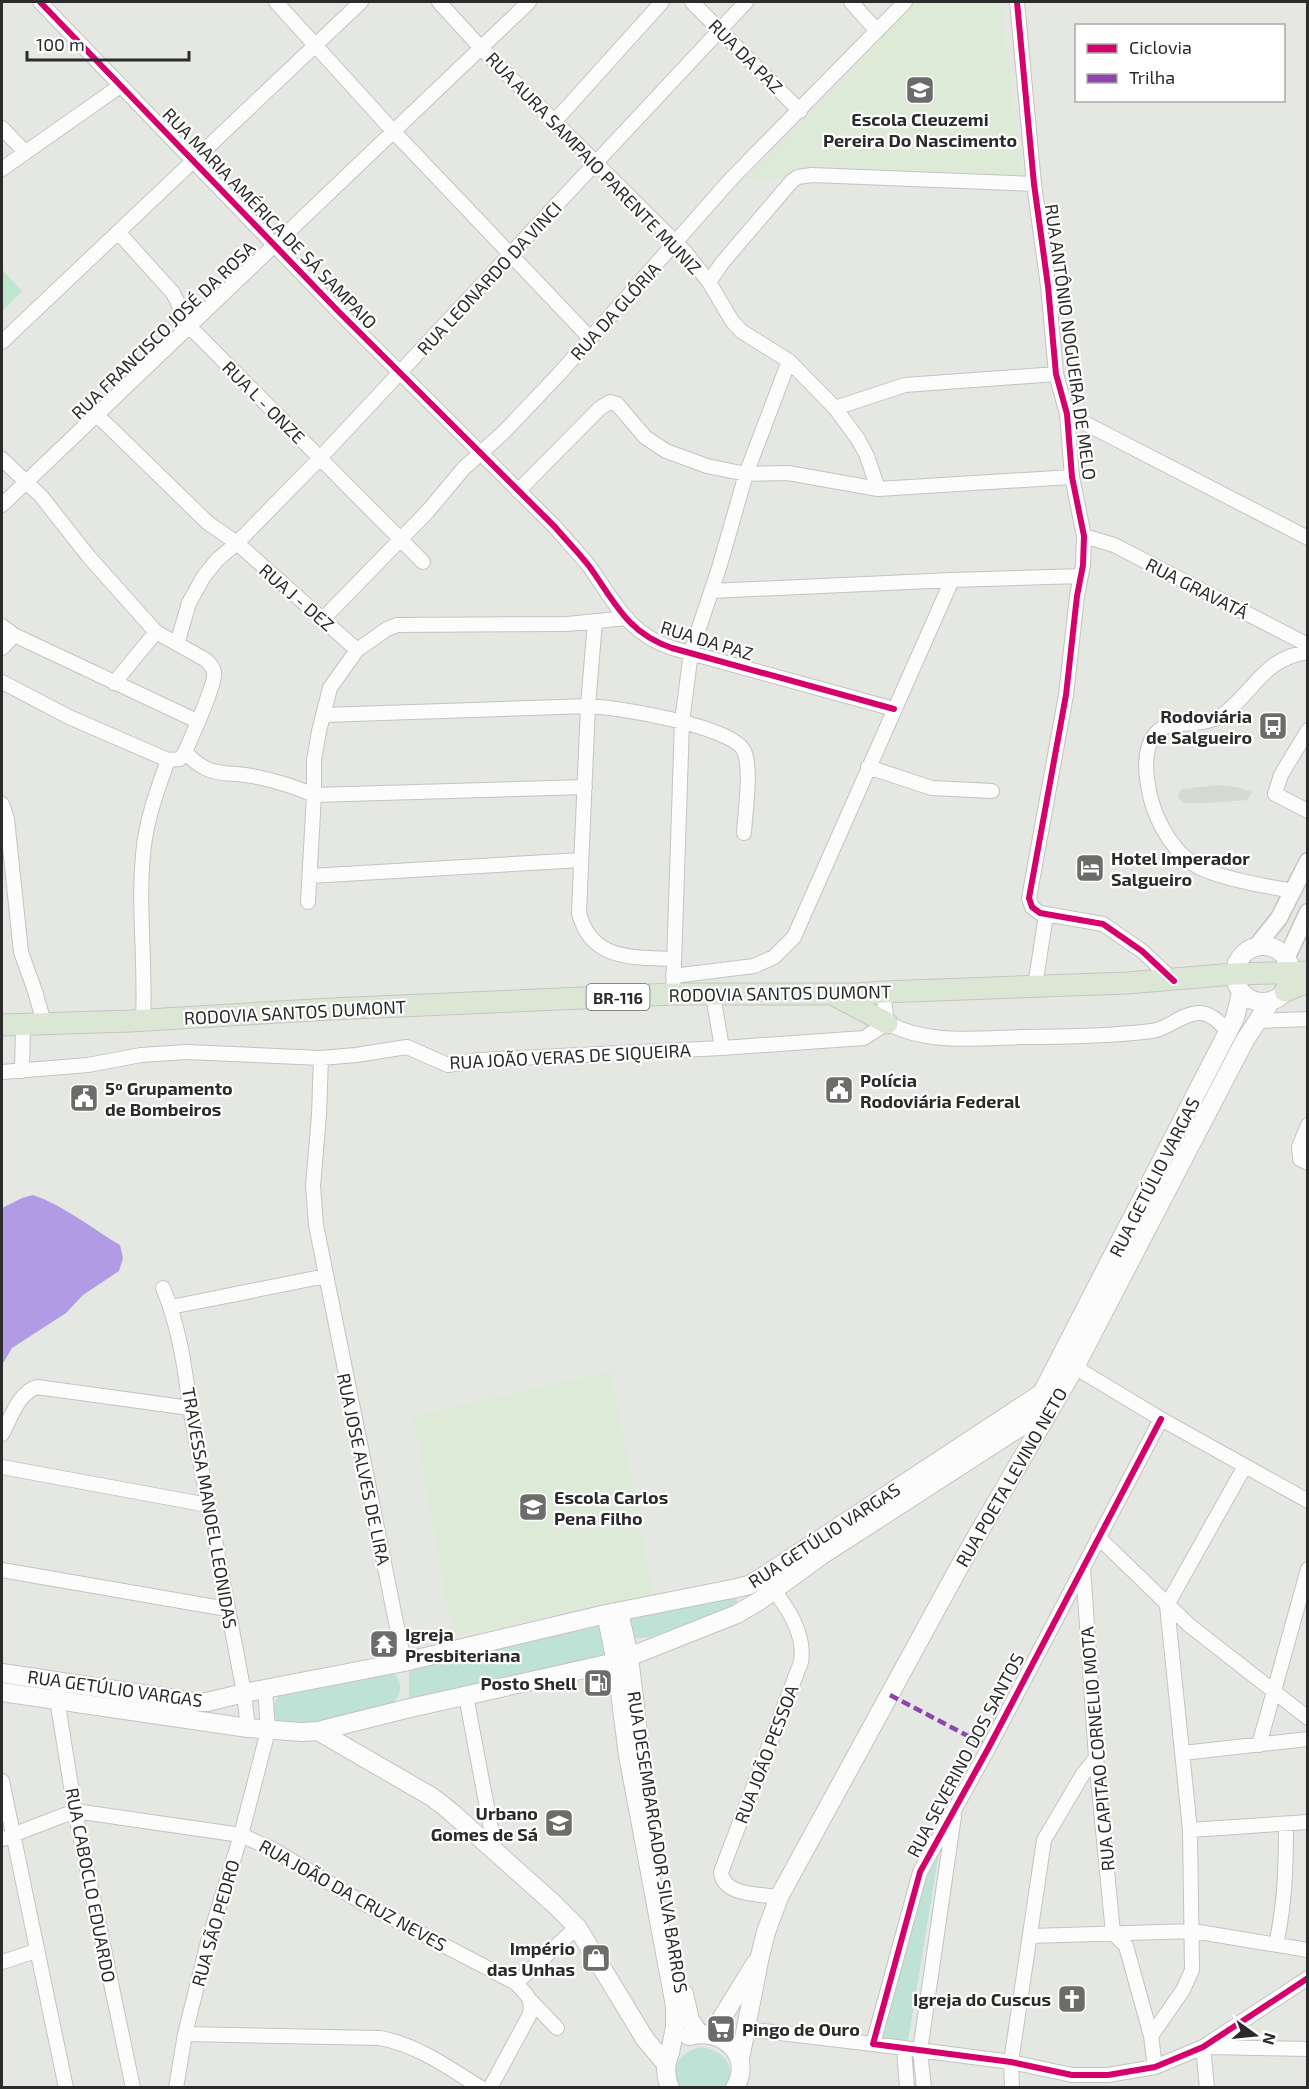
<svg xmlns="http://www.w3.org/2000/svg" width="1309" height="2089" viewBox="0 0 1309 2089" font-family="'Exo 2',sans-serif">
	<rect width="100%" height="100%" fill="#e5e8e2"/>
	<path fill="#ddead8" d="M913,2H1001L1023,181L745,178Z
		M611,1371L654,1598L453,1636L413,1416Z"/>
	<path fill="#bee2d5" d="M731,1595L737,1600L735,1607L728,1611L647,1638H636L628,1633L627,1624L632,1616Z
		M602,1626L608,1660L409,1701V1666Z
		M388,1670C403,1677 404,1692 393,1703L300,1726L276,1722C272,1708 274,1700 284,1689Z
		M939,1852L908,2042L882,2040L925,1872Z
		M700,2047C723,2049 735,2065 730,2087L676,2088C672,2066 678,2053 700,2047Z"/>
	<path fill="#bde6ce" d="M2,270L22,291L2,311Z"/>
	<path fill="#d5d9d2" d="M1218,785L1237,787L1252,792L1247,800L1210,803H1185L1179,799L1178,794L1182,789Z"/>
	<path fill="#b09be4" d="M33,1195C65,1206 91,1228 120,1245L123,1258L119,1271L83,1295L66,1313L12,1348L2,1365V1208L22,1198Z"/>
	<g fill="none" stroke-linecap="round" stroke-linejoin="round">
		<g stroke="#c4c3c2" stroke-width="16">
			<path id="minor" d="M40,2L339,312L555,527C566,540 578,552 589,566C615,602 627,633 672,648L894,709
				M276,2L393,131L590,338
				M439,2L480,47L686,253L709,282L732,321L741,331L789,361L835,408L858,439L867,456L878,489
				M692,2L800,111
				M851,2L877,31
				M1017,2L1034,184L1048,286L1056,374L1067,414L1072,477L1084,536L1083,565L1077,596L1066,695L1029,898L1032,907L1040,913L1103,924L1142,951L1174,981
				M554,122L662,2
				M2,128L25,152
				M2,169L120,86
				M118,232L173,293L189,326L423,562
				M709,282L722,263L792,181L798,177L812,175L1034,184
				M2,342L361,2
				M835,408L905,385L1056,374
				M1067,414L1308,538
				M97,415L208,523L237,543L357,650
				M2,459L41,496L89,557L156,632L206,660C210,664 213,667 214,672C216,684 191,738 185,752L180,759L168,760L69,717L2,682
				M518,491L600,408L610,402L617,404L645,437L666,451L707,466L746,474L788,473L878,489L1072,477
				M2,505L529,2
				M1084,536L1114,545L1308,645
				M711,591L952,580L1081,576
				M323,619L428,511L464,468L504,432L559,374L732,178L905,2
				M595,621L588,706L579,913C591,961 633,957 673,959
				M2,626L14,635L197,721
				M177,644L189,603L204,576L217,560L237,543L320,458L746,2
				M2,648L14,635
				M114,683L156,632
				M323,715L588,706C616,707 733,726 744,751C752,768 745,813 744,833
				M1308,730L1281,775L1275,794L1308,811
				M185,752C211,780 224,770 257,777C276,781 296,787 314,795L585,787
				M868,767L932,788L992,791
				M2,804L7,819L21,952L35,991L44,1023
				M310,876L581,860
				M1294,891C1269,887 1211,877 1192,863C1168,846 1152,813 1148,785C1145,768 1144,747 1156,733C1170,717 1203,730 1225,713C1255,690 1264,658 1308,652
				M308,902L314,795V760L319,731L330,688L357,650L387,629L397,625L567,624L627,618
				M673,976L754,966L774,957L794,937L952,580
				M1035,986L1046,915
				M883,992L887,1023C928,1045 978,1038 1023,1037C1065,1037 1109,1036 1152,1031C1168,1029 1181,1014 1198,1013C1211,1012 1221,1024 1228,1032
				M673,994L682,722L691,652L719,568L746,474L789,361
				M713,995L722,1048
				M143,1020C146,962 137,903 144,845C148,815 158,788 168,760
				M1258,1021L1308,1019
				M321,1058L319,1115L313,1186L316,1225L404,1662
				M22,1071L23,1024
				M2,1072L88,1065L141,1055L186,1052L321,1058L356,1055L407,1047L448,1065L479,1060L722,1048L864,1038L887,1023
				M1308,1125L1299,1147L1300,1159L1308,1163
				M163,1288C179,1326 185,1368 190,1408L244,1693L248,1728
				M171,1307L326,1276
				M1068,1363L1161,1419L1308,1501
				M1161,1419L989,1747L920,1872L873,2044L1011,2062L1072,2075H1108L1155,2067L1203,2047L1308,1978
				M2,1434C11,1418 18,1393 37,1387L190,1408
				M2,1467L208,1505
				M1098,1537L1189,1625L1308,1718
				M1083,1567L1096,1758L1113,1933L1126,1946L1151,2036L1155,2067
				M2,1570L227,1609
				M769,1583C786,1606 806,1633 801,1662L721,1872C723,1896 760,1894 779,1897
				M1167,1605L1245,1466
				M60,1682L57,1699L75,1811L133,2088
				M466,1696L495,1850
				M1259,1745L1308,1569
				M1183,1753L1308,1739
				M2,1781L66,2088
				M1190,1830L1308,1822
				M2,1839L75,1811L241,1835L272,1849L365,1904L516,1983C526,1994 535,2001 529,2016L490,2088
				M1031,1936L1193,1931L1308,1950
				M1276,1945C1285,1903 1286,1867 1286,1824
				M2,1962L36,1951
				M516,1983L577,1927
				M532,2002L557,2028
				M746,2029L873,2044
				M185,2034L380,2038C418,2045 449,2068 481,2088
				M1151,2036L1183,1990L1192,1970L1190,1830L1167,1605
				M1203,2047L1308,2049
				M1203,2047L1207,2088
				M904,2049L907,2088
				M176,2088L185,2034L208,1942L241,1835L268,1731L265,1689
				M924,2088L920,2051L954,1816
				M1012,2088L1011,2062L1044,1840L1083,1774L1096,1758"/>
		</g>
		<g stroke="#c4c3c2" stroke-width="19">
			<path id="tertiary" d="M1256,947L1279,918L1308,861
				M1286,959L1308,912"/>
		</g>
		<g stroke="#c4c3c2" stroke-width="20">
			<path id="secondary" d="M1235 974a28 28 0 1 1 56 0a28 28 0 1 1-56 0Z
				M619,1612L629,1657L641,1757
				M606,1614L616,1662L628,1755L675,2006V2027L670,2053
				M2,1673L195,1702H207L244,1693L404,1662L606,1614L737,1588L749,1585L764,1576L1042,1393L1235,1018L1241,993
				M2,1692L248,1728L302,1732L318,1731L410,1708L616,1662L737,1614L759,1601L822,1555L1048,1409
				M318,1731L432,1797L450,1811L554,1904L577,1927L645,2039L666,2064
				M684,1994L690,2020L699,2033
				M712,2034L755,1964
				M689,2036C721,2027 754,2054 735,2088
				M669,2055C665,2067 665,2076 670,2088
				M740,2059L760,1956L766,1932L779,1897L968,1551L1075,1367L1245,1040L1271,1001"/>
		</g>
		<g stroke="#c3c5c2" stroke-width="23">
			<path id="trunk" d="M1285,991L1308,982
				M836,996L887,1023
				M2,1025L130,1021L331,1009L673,994H857L883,992L1127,983L1234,974L1308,972"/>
		</g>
		<use href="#minor" stroke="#fbfcfb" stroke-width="14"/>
		<use href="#tertiary" stroke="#fbfcfb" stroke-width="16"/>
		<use href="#secondary" stroke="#fbfcfb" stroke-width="18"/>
		<use href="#trunk" stroke="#dce6d5" stroke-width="21"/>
		<path stroke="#8e44ad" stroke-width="4.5" stroke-dasharray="9 4.5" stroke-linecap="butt" d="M890,1695L989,1747"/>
		<g stroke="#fff" stroke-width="10">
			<path id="cycleway" d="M40,2L339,312L555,527C566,540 578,552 589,566C615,602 627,633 672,648L894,709
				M1017,2L1034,184L1048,286L1056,374L1067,414L1072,477L1084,536L1083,565L1077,596L1066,695L1029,898L1032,907L1040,913L1103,924L1142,951L1174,981
				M1161,1419L989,1747L920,1872L873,2044L1011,2062L1072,2075H1108L1155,2067L1203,2047L1308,1978"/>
		</g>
		<use href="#cycleway" stroke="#d6006c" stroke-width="6"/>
	</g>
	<defs>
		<g id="school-square" transform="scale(1.5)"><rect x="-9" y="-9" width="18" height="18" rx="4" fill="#6c6d6b" stroke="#fff"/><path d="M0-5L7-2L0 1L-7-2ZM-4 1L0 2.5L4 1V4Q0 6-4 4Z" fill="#fff"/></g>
		<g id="bus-square" transform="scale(1.5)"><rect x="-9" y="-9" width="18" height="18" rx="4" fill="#6c6d6b" stroke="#fff"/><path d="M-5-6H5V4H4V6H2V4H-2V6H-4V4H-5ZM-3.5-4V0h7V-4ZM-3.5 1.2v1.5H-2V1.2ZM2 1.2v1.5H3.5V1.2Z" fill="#fff"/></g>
		<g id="hotel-square" transform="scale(1.5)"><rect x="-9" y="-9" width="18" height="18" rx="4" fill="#6c6d6b" stroke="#fff"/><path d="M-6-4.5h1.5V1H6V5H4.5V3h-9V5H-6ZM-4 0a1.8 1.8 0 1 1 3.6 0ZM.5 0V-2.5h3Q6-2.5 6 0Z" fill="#fff"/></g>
		<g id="civic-square" transform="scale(1.5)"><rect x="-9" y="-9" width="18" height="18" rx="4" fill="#6c6d6b" stroke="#fff"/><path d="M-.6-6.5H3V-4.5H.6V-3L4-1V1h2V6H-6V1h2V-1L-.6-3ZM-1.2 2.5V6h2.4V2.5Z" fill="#fff"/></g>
		<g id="temple-square" transform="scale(1.5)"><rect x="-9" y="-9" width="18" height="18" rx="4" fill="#6c6d6b" stroke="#fff"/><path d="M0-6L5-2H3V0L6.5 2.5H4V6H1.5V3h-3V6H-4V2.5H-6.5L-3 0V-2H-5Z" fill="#fff"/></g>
		<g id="fuel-square" transform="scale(1.5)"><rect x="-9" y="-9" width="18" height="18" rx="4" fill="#6c6d6b" stroke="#fff"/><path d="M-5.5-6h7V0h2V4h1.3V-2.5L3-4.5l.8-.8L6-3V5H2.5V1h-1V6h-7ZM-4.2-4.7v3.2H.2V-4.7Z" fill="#fff"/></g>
		<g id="shop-square" transform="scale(1.5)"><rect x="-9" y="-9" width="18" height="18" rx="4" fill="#6c6d6b" stroke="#fff"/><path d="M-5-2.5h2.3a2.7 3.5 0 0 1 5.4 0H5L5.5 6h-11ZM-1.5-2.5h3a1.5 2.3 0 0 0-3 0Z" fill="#fff"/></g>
		<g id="church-square" transform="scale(1.5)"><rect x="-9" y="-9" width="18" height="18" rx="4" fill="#6c6d6b" stroke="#fff"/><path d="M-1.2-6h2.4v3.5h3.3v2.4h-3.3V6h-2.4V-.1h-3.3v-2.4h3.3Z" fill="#fff"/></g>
		<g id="supermarket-square" transform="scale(1.5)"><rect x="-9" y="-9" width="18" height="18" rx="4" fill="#6c6d6b" stroke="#fff"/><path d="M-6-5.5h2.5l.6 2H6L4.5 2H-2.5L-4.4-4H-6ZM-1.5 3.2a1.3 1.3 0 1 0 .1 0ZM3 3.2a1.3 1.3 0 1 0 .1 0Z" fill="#fff"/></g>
	</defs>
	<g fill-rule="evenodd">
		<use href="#school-square" x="920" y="90"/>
		<use href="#bus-square" x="1273" y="726"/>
		<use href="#hotel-square" x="1090" y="868"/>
		<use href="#civic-square" x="839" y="1090"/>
		<use href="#civic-square" x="84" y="1098"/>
		<use href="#school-square" x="533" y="1507"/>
		<use href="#temple-square" x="384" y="1644"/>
		<use href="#fuel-square" x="598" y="1683"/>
		<use href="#school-square" x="559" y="1823"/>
		<use href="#shop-square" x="596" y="1958"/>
		<use href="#church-square" x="1072" y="1999"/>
		<use href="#supermarket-square" x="721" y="2029"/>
	</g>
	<g text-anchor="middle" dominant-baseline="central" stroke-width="4.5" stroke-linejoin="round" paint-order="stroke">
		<rect fill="#fff" stroke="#6b6b6b" stroke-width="1.5" x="586.5" y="984" width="63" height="26" rx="4.5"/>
		<g font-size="16" font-weight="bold" fill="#2b2b2b">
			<text x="618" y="997">BR-116</text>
		</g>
		<g font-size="18" fill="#2b2b2b" stroke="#fff">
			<text transform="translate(746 56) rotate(45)">RUA DA PAZ</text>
			<text transform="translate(594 163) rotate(46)">RUA AURA SAMPAIO PARENTE MUNIZ</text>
			<text transform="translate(270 218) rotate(46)">RUA MARIA AMÉRICA DE SÁ SAMPAIO</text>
			<text transform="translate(489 278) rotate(-47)">RUA LEONARDO DA VINCI</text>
			<text transform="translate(615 311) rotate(-48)">RUA DA GLÓRIA</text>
			<text transform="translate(163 330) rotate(-44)">RUA FRANCISCO JOSÉ DA ROSA</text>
			<text transform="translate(1071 342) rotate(82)">RUA ANTÔNIO NOGUEIRA DE MELO</text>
			<text transform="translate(264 402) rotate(45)">RUA L - ONZE</text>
			<text transform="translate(1197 588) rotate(27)">RUA GRAVATÁ</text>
			<text transform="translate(297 597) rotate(41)">RUA J - DEZ</text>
			<text transform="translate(707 640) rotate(17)">RUA DA PAZ</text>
			<text transform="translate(780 993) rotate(-1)">RODOVIA SANTOS DUMONT</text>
			<text transform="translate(295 1012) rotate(-3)">RODOVIA SANTOS DUMONT</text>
			<text transform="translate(570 1056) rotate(-3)">RUA JOÃO VERAS DE SIQUEIRA</text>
			<text transform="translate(1154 1177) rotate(-63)">RUA GETÚLIO VARGAS</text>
			<text transform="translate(364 1469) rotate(78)">RUA JOSE ALVES DE LIRA</text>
			<text transform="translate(1011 1477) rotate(-60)">RUA POETA LEVINO NETO</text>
			<text transform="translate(210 1508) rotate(80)">TRAVESSA MANOEL LEONIDAS</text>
			<text transform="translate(824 1535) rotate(-33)">RUA GETÚLIO VARGAS</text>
			<text transform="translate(115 1688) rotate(8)">RUA GETÚLIO VARGAS</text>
			<text transform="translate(1097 1749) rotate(-95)">RUA CAPITAO CORNELIO MOTA</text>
			<text transform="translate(766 1754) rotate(-69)">RUA JOÃO PESSOA</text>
			<text transform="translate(965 1755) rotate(-62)">RUA SEVERINO DOS SANTOS</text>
			<text transform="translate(658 1842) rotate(81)">RUA DESEMBARGADOR SILVA BARROS</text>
			<text transform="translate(91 1885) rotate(79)">RUA CABOCLO EDUARDO</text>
			<text transform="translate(353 1895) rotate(29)">RUA JOÃO DA CRUZ NEVES</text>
			<text transform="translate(215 1923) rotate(-74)">RUA SÃO PEDRO</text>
		</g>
		<g font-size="18" font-weight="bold" fill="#2b2b2b" stroke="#fff" text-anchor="start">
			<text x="920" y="119" text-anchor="middle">Escola Cleuzemi<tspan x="920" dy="21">Pereira Do Nascimento</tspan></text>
			<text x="1252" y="716" text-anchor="end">Rodoviária<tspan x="1252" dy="21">de Salgueiro</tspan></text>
			<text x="1111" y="858">Hotel Imperador<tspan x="1111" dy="21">Salgueiro</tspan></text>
			<text x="860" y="1080">Polícia<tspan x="860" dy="21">Rodoviária Federal</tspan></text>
			<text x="105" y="1088">5º Grupamento<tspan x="105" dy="21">de Bombeiros</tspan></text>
			<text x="554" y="1497">Escola Carlos<tspan x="554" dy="21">Pena Filho</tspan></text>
			<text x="405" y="1634">Igreja<tspan x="405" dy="21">Presbiteriana</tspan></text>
			<text x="577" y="1683" text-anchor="end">Posto Shell</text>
			<text x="538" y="1813" text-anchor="end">Urbano<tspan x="538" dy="21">Gomes de Sá</tspan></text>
			<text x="575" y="1948" text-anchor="end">Império<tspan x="575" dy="21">das Unhas</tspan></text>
			<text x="1051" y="1999" text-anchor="end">Igreja do Cuscus</text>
			<text x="742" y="2029">Pingo de Ouro</text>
		</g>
	</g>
	<rect width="1309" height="2089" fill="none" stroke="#2b2b2b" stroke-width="6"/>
	<rect x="1075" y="24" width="210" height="78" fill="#ffffff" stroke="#aaaaaa" stroke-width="1.5"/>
	<rect x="1087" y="44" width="30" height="9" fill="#d6006c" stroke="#aaaaaa" stroke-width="1.5"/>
	<text x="1129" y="54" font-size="18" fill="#2b2b2b">Ciclovia</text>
	<rect x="1087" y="74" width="30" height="9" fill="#8e44ad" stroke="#aaaaaa" stroke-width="1.5"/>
	<text x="1129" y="84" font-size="18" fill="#2b2b2b">Trilha</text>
	<g transform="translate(1255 2035) rotate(105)" stroke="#ffffff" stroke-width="4.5" paint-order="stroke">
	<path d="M0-4.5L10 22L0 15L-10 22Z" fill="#2b2b2b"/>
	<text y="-9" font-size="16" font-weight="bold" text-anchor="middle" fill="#2b2b2b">N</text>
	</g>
	<path d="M27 51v9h162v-9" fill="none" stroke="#2b2b2b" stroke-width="3"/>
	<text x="36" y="51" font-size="18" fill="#2b2b2b" stroke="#ffffff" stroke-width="4.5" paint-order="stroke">100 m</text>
</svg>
